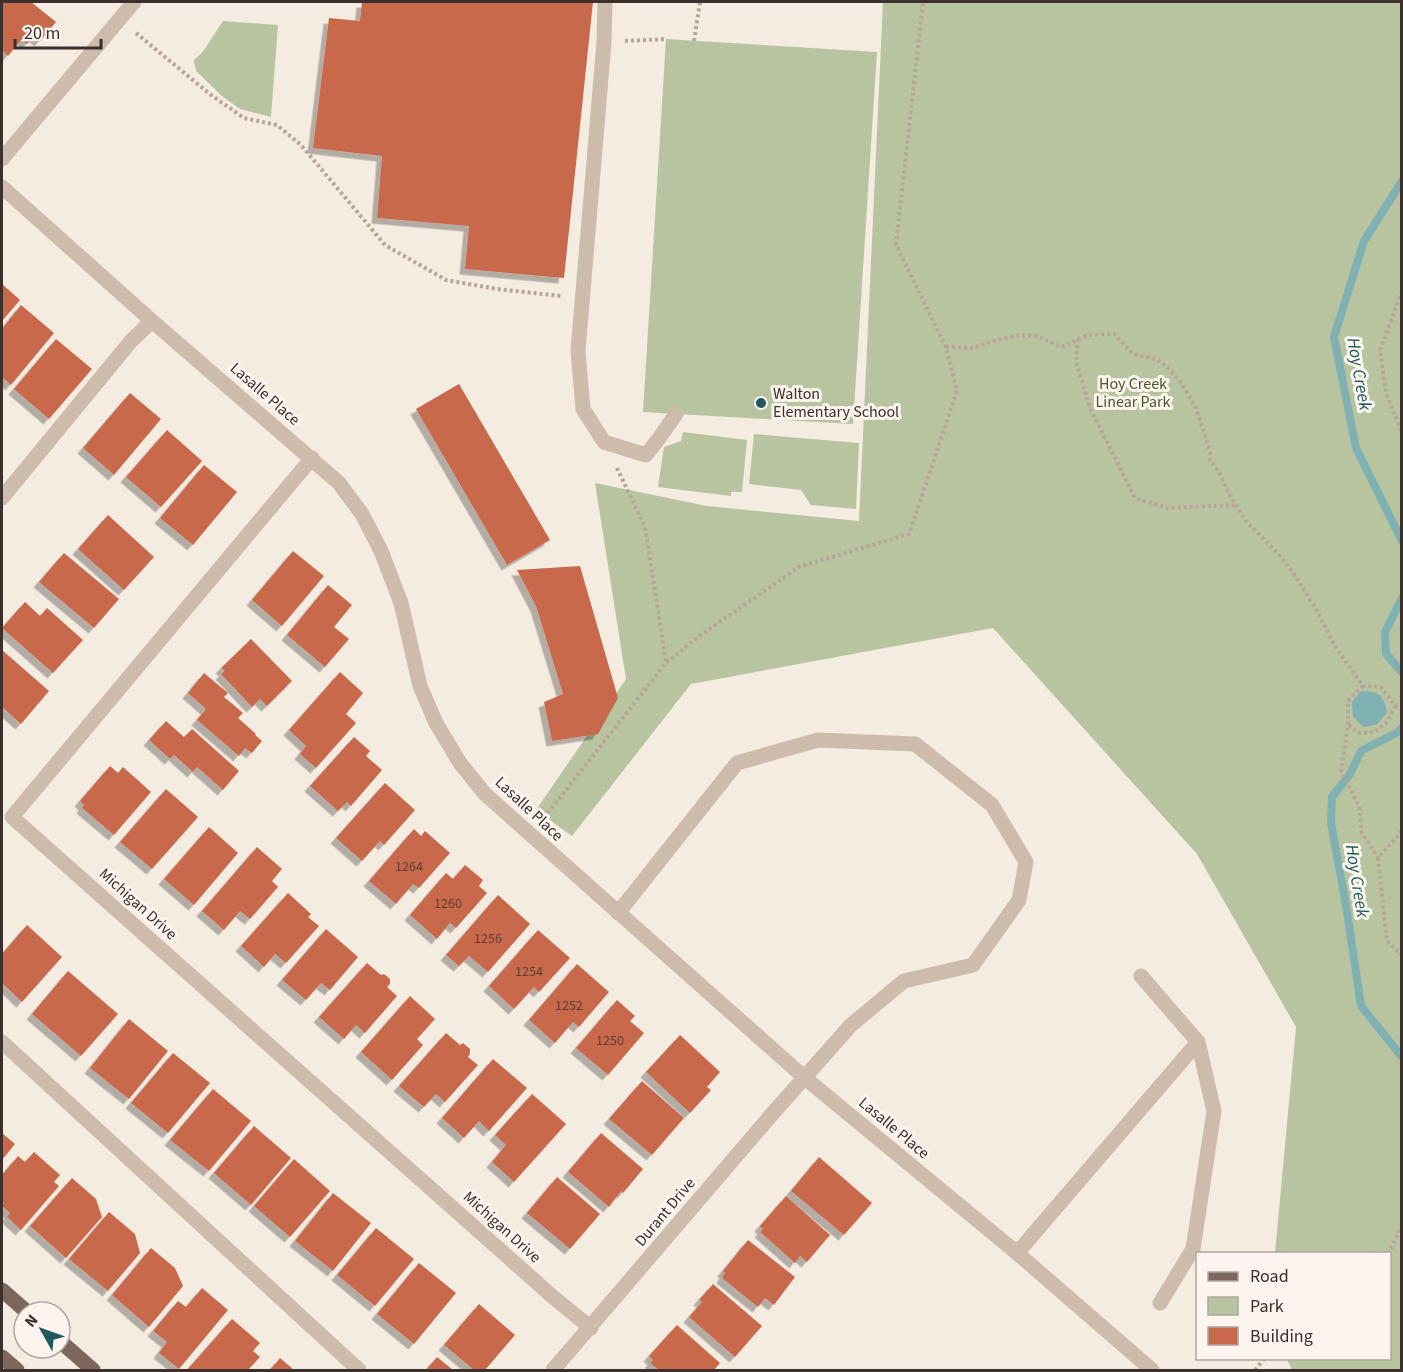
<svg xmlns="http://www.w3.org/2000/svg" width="1403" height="1372" viewBox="0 0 1403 1372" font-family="'Source Sans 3',sans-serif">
	<defs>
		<filter id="shadow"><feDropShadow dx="-5.5" dy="5.5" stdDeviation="0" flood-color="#0004"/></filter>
	</defs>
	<rect width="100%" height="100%" fill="#f4ebe1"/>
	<path fill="#b8c4a0" d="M883,2H1401V1370H1292L1287,1359L1390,1358V1254L1275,1253L1296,1027L1197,854L993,628L691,684L572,836L536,810L626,679L595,483L707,506L859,521Z
		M223,21L278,25L271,117L240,109L222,96L196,71L194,60L202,53Z
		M666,39L877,52L853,424L643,412Z
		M683,432L747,440L742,492H731V496L658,487L664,447L681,441Z
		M754,434L859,443L856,509L811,505L801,490L749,484Z"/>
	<path fill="#7fb0b2" d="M1361,691C1378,691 1384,695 1387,712L1378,724L1364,727L1353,717L1352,702Z"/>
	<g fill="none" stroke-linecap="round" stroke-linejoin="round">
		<path stroke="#7fb0b2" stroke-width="8" d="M1402,181L1364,241L1334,337L1356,448L1402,541
			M1402,598L1385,632L1386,654L1402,672
			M1402,728L1398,732L1361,751L1350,774L1332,797L1331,823L1346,905L1361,1006L1402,1057"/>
	</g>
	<path fill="#c8694b" filter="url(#shadow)" d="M2,2H31L56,22L40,41L34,36L27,44L22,39L8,56L2,50Z
		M362,2H593L564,278L465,269L469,226L377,218L382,156L313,148L329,18L360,21Z
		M2,284L20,300L2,321Z
		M21,305L54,333L11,385L2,377V329Z
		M56,339L92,369L49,419L14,389Z
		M459,384L550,540L507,565L416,409Z
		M130,393L161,419L114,475L83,448Z
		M167,430L202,461L161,507L126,477Z
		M204,465L237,492L193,545L160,518Z
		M108,515L154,557L124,590L78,549Z
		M293,551L324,576L282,626L252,600Z
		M64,553L119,599L94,628L39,582Z
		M580,566L618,698L598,734L552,741L544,702L563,694L536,606L517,570Z
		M328,585L352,605L334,627L349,639L325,667L287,635Z
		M25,602L40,616L47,608L83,640L53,673L2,628Z
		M251,639L292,681L267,706L260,699L252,707L221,674L225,671L221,668Z
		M2,650L49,691L21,724L2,707Z
		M340,672L363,693L346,714L356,723L316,768L300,754L306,746L289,730Z
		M204,673L228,693L224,697L243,713L238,718L256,734L255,735L262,741L252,753L245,748L239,756L197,720L206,709L188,693Z
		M166,721L184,737L192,729L239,771L223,790L197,767L193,772L174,755L170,759L149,740Z
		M354,737L370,751L366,756L382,770L351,806L347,802L338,811L310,786Z
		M110,766L118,773L123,767L151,792L114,835L82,808L84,805L80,801Z
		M385,783L415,810L384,845L380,841L362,861L336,838Z
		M166,789L198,817L152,869L120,842Z
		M209,827L238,853L194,905L164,879Z
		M414,829L421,836L425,831L450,853L419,888L413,884L396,904L369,881Z
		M257,847L282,869L272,881L278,887L250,919L240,911L224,930L202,911Z
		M465,865L483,880L479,886L487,893L456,928L450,923L437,939L410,915L446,873L453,879Z
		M288,893L311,914L308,917L319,926L286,963L275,954L264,967L241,946Z
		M498,895L530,924L488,972L469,956L459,966L446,955Z
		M27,925L62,957L22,1002L2,983V954Z
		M326,929L358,957L330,990L321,983L306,1000L282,980Z
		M538,930L570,958L539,992L534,987L514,1009L489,986Z
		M367,963L381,975L384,974L390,979V984L387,987L397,996L365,1033L356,1025L344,1039L319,1017Z
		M577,964L609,992L579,1027L573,1022L555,1043L529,1020Z
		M68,971L118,1014L81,1056L32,1014Z
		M410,996L435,1019L417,1039L423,1045L392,1080L361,1052Z
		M617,1000L635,1016L630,1021L644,1033L608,1075L576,1048Z
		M129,1019L168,1051L129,1099L90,1068Z
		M446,1033L460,1045L463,1043L470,1049V1054L468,1057L478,1065L445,1102L436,1094L424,1107L399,1086Z
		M680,1035L720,1072L707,1087L711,1090L690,1113L646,1072Z
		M173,1053L210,1083L168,1133L131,1103Z
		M493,1059L527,1088L489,1131L479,1121L464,1138L442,1118Z
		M642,1081L684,1118L652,1155L609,1119Z
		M213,1089L251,1121L209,1171L170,1140Z
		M532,1094L566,1124L514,1182L492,1162L506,1145L495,1135Z
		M254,1126L291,1158L251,1205L214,1173Z
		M2,1133L15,1144L2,1160Z
		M601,1133L643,1169L623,1193L621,1191L609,1207L568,1172Z
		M34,1152L60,1175L54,1182L59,1186L21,1230L7,1217L10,1213L2,1206L4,1203L2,1201V1175L18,1156L25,1162Z
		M819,1157L872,1203L844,1235L791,1191Z
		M294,1159L330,1191L290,1237L254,1206Z
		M557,1177L600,1214L570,1249L527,1213Z
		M72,1178L96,1199L102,1217L66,1258L30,1226Z
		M333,1193L371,1223L333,1271L295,1241Z
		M786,1196L830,1235L807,1262L800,1256L795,1263L760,1232L763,1229L760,1226Z
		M109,1212L135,1234L140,1253L108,1291L69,1259Z
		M376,1228L414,1259L375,1306L337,1275Z
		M748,1240L795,1277L774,1305L765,1298L758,1307L722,1278L725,1273L723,1271Z
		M151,1248L175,1268L183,1286L149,1327L112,1295Z
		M419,1263L456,1293L414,1344L377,1314Z
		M713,1284L762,1326L735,1357L689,1317L702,1302L699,1300Z
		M202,1288L228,1310L179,1369L159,1353L167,1342L153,1331L178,1301L186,1307Z
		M479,1304L515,1335L485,1370H474L444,1345Z
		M232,1319L260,1343L253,1351L260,1357L248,1370H187Z
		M677,1325L720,1363L714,1370H659L650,1363L653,1360L649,1356Z
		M437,1357L453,1370H426Z
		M280,1358L294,1370H270Z"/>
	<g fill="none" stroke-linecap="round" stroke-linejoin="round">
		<path stroke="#b9a596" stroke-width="4" stroke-dasharray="3 3" stroke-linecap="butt" d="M136,33L211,95L244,118L277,125L301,145L385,245L446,280L497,289L561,296
			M625,41L666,39
			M694,41L700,2
			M1402,291L1380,350L1386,393L1402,433
			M1078,339L1076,362L1091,410L1135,498L1168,508L1235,505
			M946,347L973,348L993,341L1018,335L1037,336L1061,347L1088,335L1114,334L1133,354L1156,359L1168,368L1182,384L1196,408L1210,451V460L1220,474L1226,488L1245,520L1281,557L1293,573L1315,607L1335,646L1363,686L1381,687L1395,706L1402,705
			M617,468L645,527L666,662
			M1363,686L1348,701V725L1341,771L1359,806L1362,833L1378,858
			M1349,725L1358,733L1375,732L1388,721L1395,706
			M544,818L666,663L698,637L799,567L909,534L957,391L946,347L896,245L923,2
			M1402,831L1378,858L1387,941L1402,955
			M1388,1254L1402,1226
			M1255,1370L1265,1358"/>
		<path stroke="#cdbbac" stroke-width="15" d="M605,2L604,42L578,351L583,409L604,442L646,455L660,437L676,414
			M2,159L134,2
			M2,187L152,321L339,483L362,514L381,551L401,603L420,686L436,723L460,763L485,794L805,1078L1017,1253L1152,1370
			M312,458L12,817L553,1297L591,1328
			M2,498L131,341L152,321
			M1141,976L1198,1042L1214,1111L1193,1249L1160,1303
			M2,1042L359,1370
			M1017,1253L1198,1042
			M553,1370L773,1113L851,1025L904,981L973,965L1019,900L1026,862L992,805L915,744L818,740L737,763L618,913"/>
		<path stroke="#7d675c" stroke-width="15" d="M2,1290L27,1312
			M60,1341L93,1370
			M2,1357L17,1370"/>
	</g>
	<circle fill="#1f5a5e" stroke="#fbf5ee" stroke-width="2" cx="761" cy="403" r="6"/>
	<g text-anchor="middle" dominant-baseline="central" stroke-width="6" stroke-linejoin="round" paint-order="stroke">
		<g font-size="14" fill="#5e3e33">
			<text x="409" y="867">1264</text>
			<text x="448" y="904">1260</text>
			<text x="488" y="939">1256</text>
			<text x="529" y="972">1254</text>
			<text x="569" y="1006">1252</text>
			<text x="610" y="1041">1250</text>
		</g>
		<g font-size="16" fill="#4a5a2e" stroke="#fbf5ee">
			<text x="1133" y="384">Hoy Creek<tspan x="1133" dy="18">Linear Park</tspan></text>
		</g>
		<g font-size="16" fill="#3b302b" stroke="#fbf5ee">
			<text transform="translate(265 394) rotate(41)">Lasalle Place</text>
			<text transform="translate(529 809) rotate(43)">Lasalle Place</text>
			<text transform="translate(138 904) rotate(42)">Michigan Drive</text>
			<text transform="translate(894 1128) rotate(40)">Lasalle Place</text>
			<text transform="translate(665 1212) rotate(-50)">Durant Drive</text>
			<text transform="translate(502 1227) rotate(42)">Michigan Drive</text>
		</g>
		<g font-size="16" fill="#3b302b" stroke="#fbf5ee" text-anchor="start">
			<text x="773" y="394">Walton<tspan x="773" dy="18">Elementary School</tspan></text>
		</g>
		<g font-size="18" font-style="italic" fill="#1f5a5e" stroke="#fbf5ee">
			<text transform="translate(1359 374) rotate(80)">Hoy Creek</text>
			<text transform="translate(1357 881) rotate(81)">Hoy Creek</text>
		</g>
	</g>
	<rect width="1403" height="1372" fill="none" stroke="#3b302b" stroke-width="6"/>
	<rect x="1196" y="1252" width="195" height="108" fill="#fbf5ee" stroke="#aea6a0" stroke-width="1.5"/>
	<rect x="1208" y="1272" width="30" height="9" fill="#7d675c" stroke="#aea6a0" stroke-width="1.5"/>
	<text x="1250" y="1282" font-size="18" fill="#3b302b">Road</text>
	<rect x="1208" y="1297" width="30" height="18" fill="#b8c4a0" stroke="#aea6a0" stroke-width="1.5"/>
	<text x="1250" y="1312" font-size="18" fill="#3b302b">Park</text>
	<rect x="1208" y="1327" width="30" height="18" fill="#c8694b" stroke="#aea6a0" stroke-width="1.5"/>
	<text x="1250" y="1342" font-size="18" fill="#3b302b">Building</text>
	<g transform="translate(42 1330) rotate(310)"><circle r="28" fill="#fbf5ee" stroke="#aea6a0" stroke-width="1.5"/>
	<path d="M0-4.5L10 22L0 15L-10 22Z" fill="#1f5a5e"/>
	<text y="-9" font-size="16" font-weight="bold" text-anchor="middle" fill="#3b302b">N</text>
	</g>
	<path d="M15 39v9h86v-9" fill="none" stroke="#3b302b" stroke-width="3"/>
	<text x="24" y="39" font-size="18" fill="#3b302b" stroke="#fbf5ee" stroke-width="4.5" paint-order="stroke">20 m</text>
</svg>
